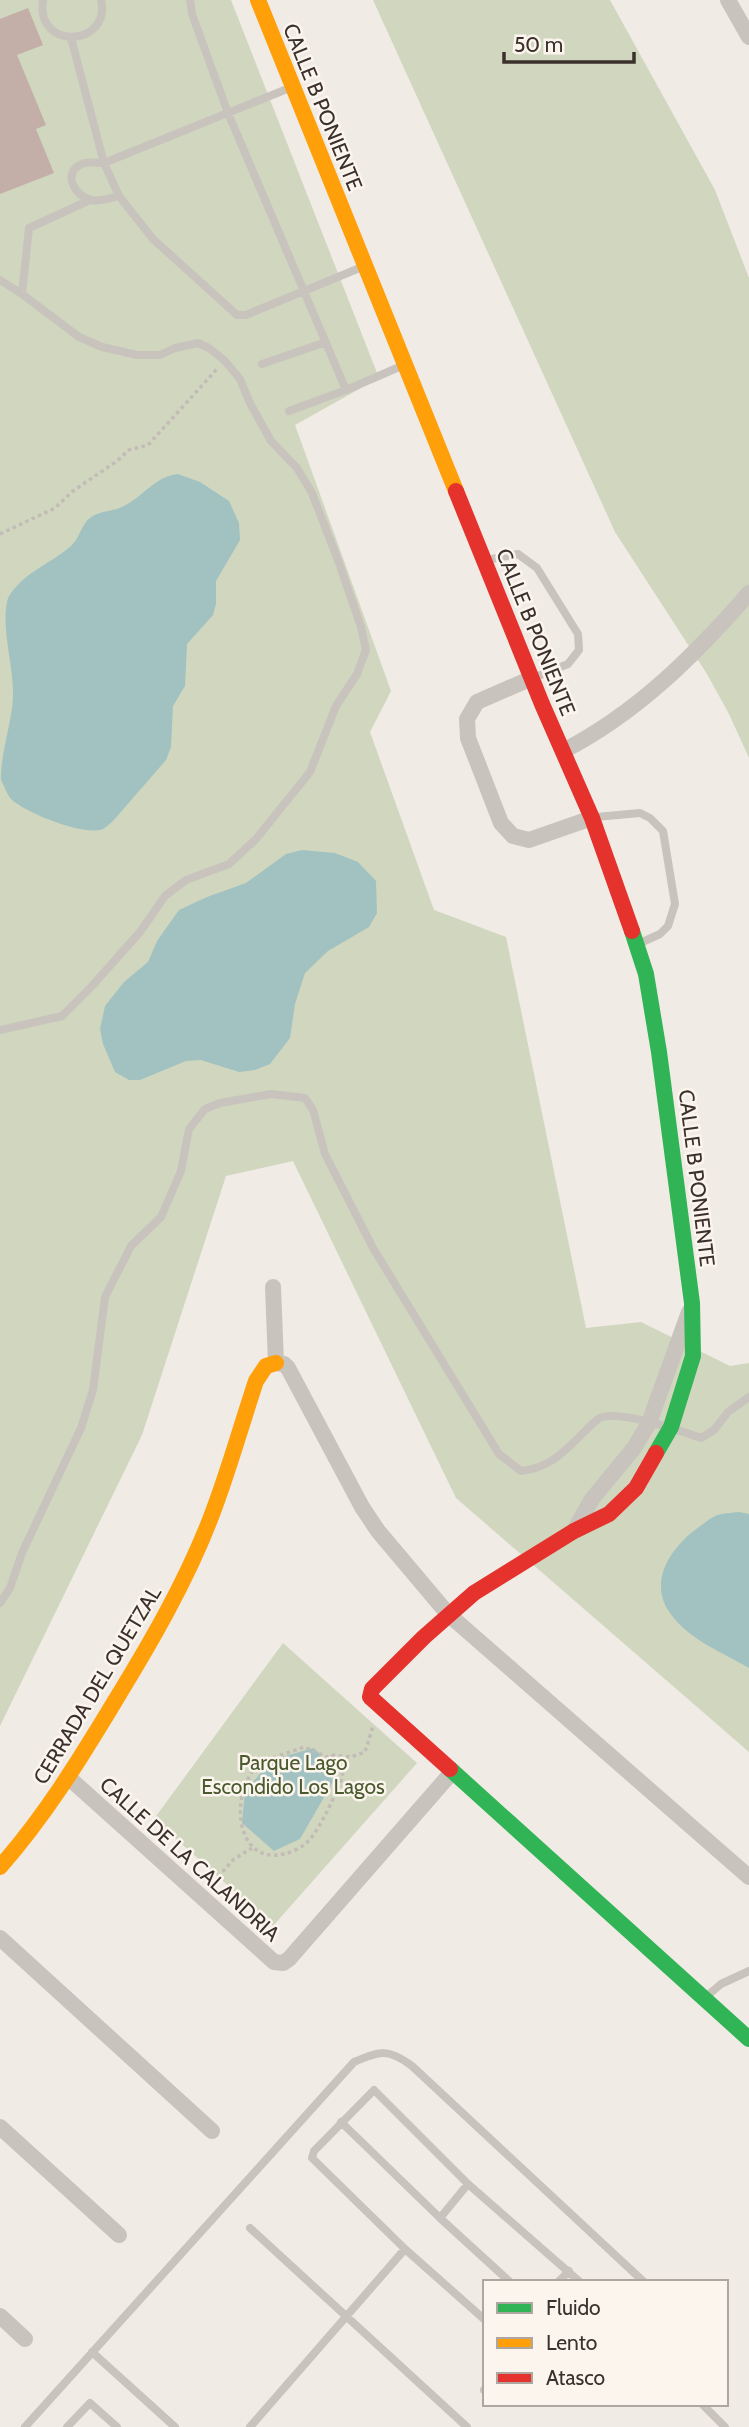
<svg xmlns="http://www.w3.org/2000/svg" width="749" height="2427" viewBox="0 0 749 2427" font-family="Cabin,sans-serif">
	<rect width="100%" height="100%" fill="#f0ebe5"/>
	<path fill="#d1d6bf" d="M0,0H231L379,378L295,425L391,691L370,732L434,910L506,937L586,1328L641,1322L730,1366L749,1363V1752L456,1498L293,1161L226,1176L142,1435L0,1726Z
		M373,0H610L715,190L749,278V758L729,714L707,674L615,532Z
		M283,1643L417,1763L273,1926L154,1819Z"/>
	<path fill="#a1c2c1" d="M178,474L200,482L229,501L239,523L240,540L216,581V604L213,615L187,644L185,686L173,706L171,747L166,760L113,821C109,824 105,829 100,830C79,834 26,813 11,799C7,794 4,786 1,780C0,754 12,723 13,697C14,666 0,626 8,598C23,572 51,564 72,545C80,537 81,525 90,518C100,510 113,512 124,506C144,496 154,477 178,474Z
		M302,850L335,853L358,862L376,881L377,913L369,927L328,951L305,973L295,1004L290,1038L270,1064L255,1070L239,1072L201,1060L186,1061L140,1080H129L115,1072L103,1044L100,1029L105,1006L124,982L148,962L157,941L179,910L207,897L246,883L286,854Z
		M739,1512L749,1514V1668C722,1652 689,1640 670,1613C647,1581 672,1546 699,1527C705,1523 711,1517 718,1515C724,1513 732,1513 739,1512Z
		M314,1748L338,1773L300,1839L274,1851L242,1823L245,1792L271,1760Z"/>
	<path fill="#c3afa7" d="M28,8L43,45L17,55L46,125L36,129L54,173L0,194V19Z"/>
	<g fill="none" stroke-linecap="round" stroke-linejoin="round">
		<path stroke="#c2bbb6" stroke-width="3.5" stroke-dasharray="3.5 3.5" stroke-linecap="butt" d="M0,534L55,508L73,491L117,461L129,450L148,445L217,369
			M331,1755L339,1764L343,1776C334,1797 325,1819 311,1838C305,1846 293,1852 284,1854C234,1866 229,1790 259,1765C268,1758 292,1752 304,1747L327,1757L331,1755L351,1757L365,1752L373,1726
			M218,1877L234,1859L252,1848"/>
		<path stroke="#c9c3be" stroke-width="8" d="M43,0C35,52 112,46 101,0
			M190,0L192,14L228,113L346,390L404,365
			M71,38L104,163L119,196
			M292,87L104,163C97,163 88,161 82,164C62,172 74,196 91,200C100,202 110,198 119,196L153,239L237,315H246L362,267
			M0,280L22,294L79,337L102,347L137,355H160L175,348L198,343L209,348L224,360L240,379L250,403L271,441L297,468L312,493L339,563L361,627L366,650L357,674L336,706L310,772L256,839L229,864L186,880L165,896L140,932L92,986L62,1016L0,1030
			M22,294L29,228L90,200
			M262,364L326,342
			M289,411L346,390
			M487,560L518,554L537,568L578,634L579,650L568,664L533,678
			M596,817L640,813L650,818L663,831L675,904L668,926L660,934L638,944
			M0,1603L10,1588L22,1553L81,1428L93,1390L105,1297L131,1246L161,1217L181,1171L189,1129L205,1109L220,1103L271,1094L305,1098L313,1110L325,1154L373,1248L499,1454L521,1471C550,1468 564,1452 584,1432C589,1428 594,1421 600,1418C617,1409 682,1431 701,1438L714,1430L728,1412L749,1397
			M707,1996L721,1984L749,1971
			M341,2122L440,2218L510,2282
			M440,2218L468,2184
			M250,2228L467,2427
			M558,2282L569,2271
			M485,2320L405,2249L312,2158L314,2151L374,2090L468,2184L580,2282
			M92,2352L175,2427
			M484,2390H485
			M702,2404L725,2427
			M25,2427L354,2062C380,2051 388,2048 412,2066L644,2282
			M67,2427L90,2403L117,2427
			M250,2427L405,2249"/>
		<path stroke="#c9c3be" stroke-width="16" d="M728,0L749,37
			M532,678L477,702L467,719L468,738L501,823L513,836L529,840L592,818
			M563,751C637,713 695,655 749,593
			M273,1287L276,1363L284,1364L288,1368L362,1507L378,1531L448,1614L749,1877
			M574,1531L592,1499L634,1448L649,1423L689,1312
			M68,1777L274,1962L283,1963L289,1959L453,1771
			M0,1938L212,2131
			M0,2127L119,2235
			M0,2316L25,2339"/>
		<path stroke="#30b455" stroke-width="16" d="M632,931L646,974L659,1052L692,1303L693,1356L671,1427L656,1453
			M450,1769L749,2039"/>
		<path stroke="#ff9f0a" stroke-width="16" d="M258,0L456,491
			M0,1867C45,1816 80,1759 115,1701C151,1642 186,1582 211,1517C228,1473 241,1426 256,1381L266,1366L276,1363"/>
		<path stroke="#e5322d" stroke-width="16" d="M456,491L542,704L592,818L632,931
			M450,1769L370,1697L372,1689L424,1637L474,1593L574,1531L609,1514L636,1488L656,1453"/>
	</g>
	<g text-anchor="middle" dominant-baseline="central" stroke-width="5" stroke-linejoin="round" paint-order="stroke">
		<g font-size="21" fill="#3b302b" stroke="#fbf5ee">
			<text transform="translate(323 107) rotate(68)">CALLE B PONIENTE</text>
			<text transform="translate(536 632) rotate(68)">CALLE B PONIENTE</text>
			<text transform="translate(697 1178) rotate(83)">CALLE B PONIENTE</text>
			<text transform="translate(97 1685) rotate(-59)">CERRADA DEL QUETZAL</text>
			<text transform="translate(190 1859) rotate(42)">CALLE DE LA CALANDRIA</text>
		</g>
		<g font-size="21" fill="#4a5a2e" stroke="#fbf5ee">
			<text x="293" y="1762">Parque Lago<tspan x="293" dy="24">Escondido Los Lagos</tspan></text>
		</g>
	</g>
	<rect x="483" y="2280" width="245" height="126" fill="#fbf5ee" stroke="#aea6a0" stroke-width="2"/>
	<rect x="497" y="2303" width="35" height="10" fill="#30b455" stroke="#aea6a0" stroke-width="2"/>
	<text x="546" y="2315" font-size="21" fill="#3b302b">Fluido</text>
	<rect x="497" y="2338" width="35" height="10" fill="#ff9f0a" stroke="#aea6a0" stroke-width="2"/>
	<text x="546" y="2350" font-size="21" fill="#3b302b">Lento</text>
	<rect x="497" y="2373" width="35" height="10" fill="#e5322d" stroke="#aea6a0" stroke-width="2"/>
	<text x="546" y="2385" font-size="21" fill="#3b302b">Atasco</text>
	<path d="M504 52v10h130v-10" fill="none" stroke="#3b302b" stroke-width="3.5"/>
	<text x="514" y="52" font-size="21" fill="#3b302b" stroke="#fbf5ee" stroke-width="5" paint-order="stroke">50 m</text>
</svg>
